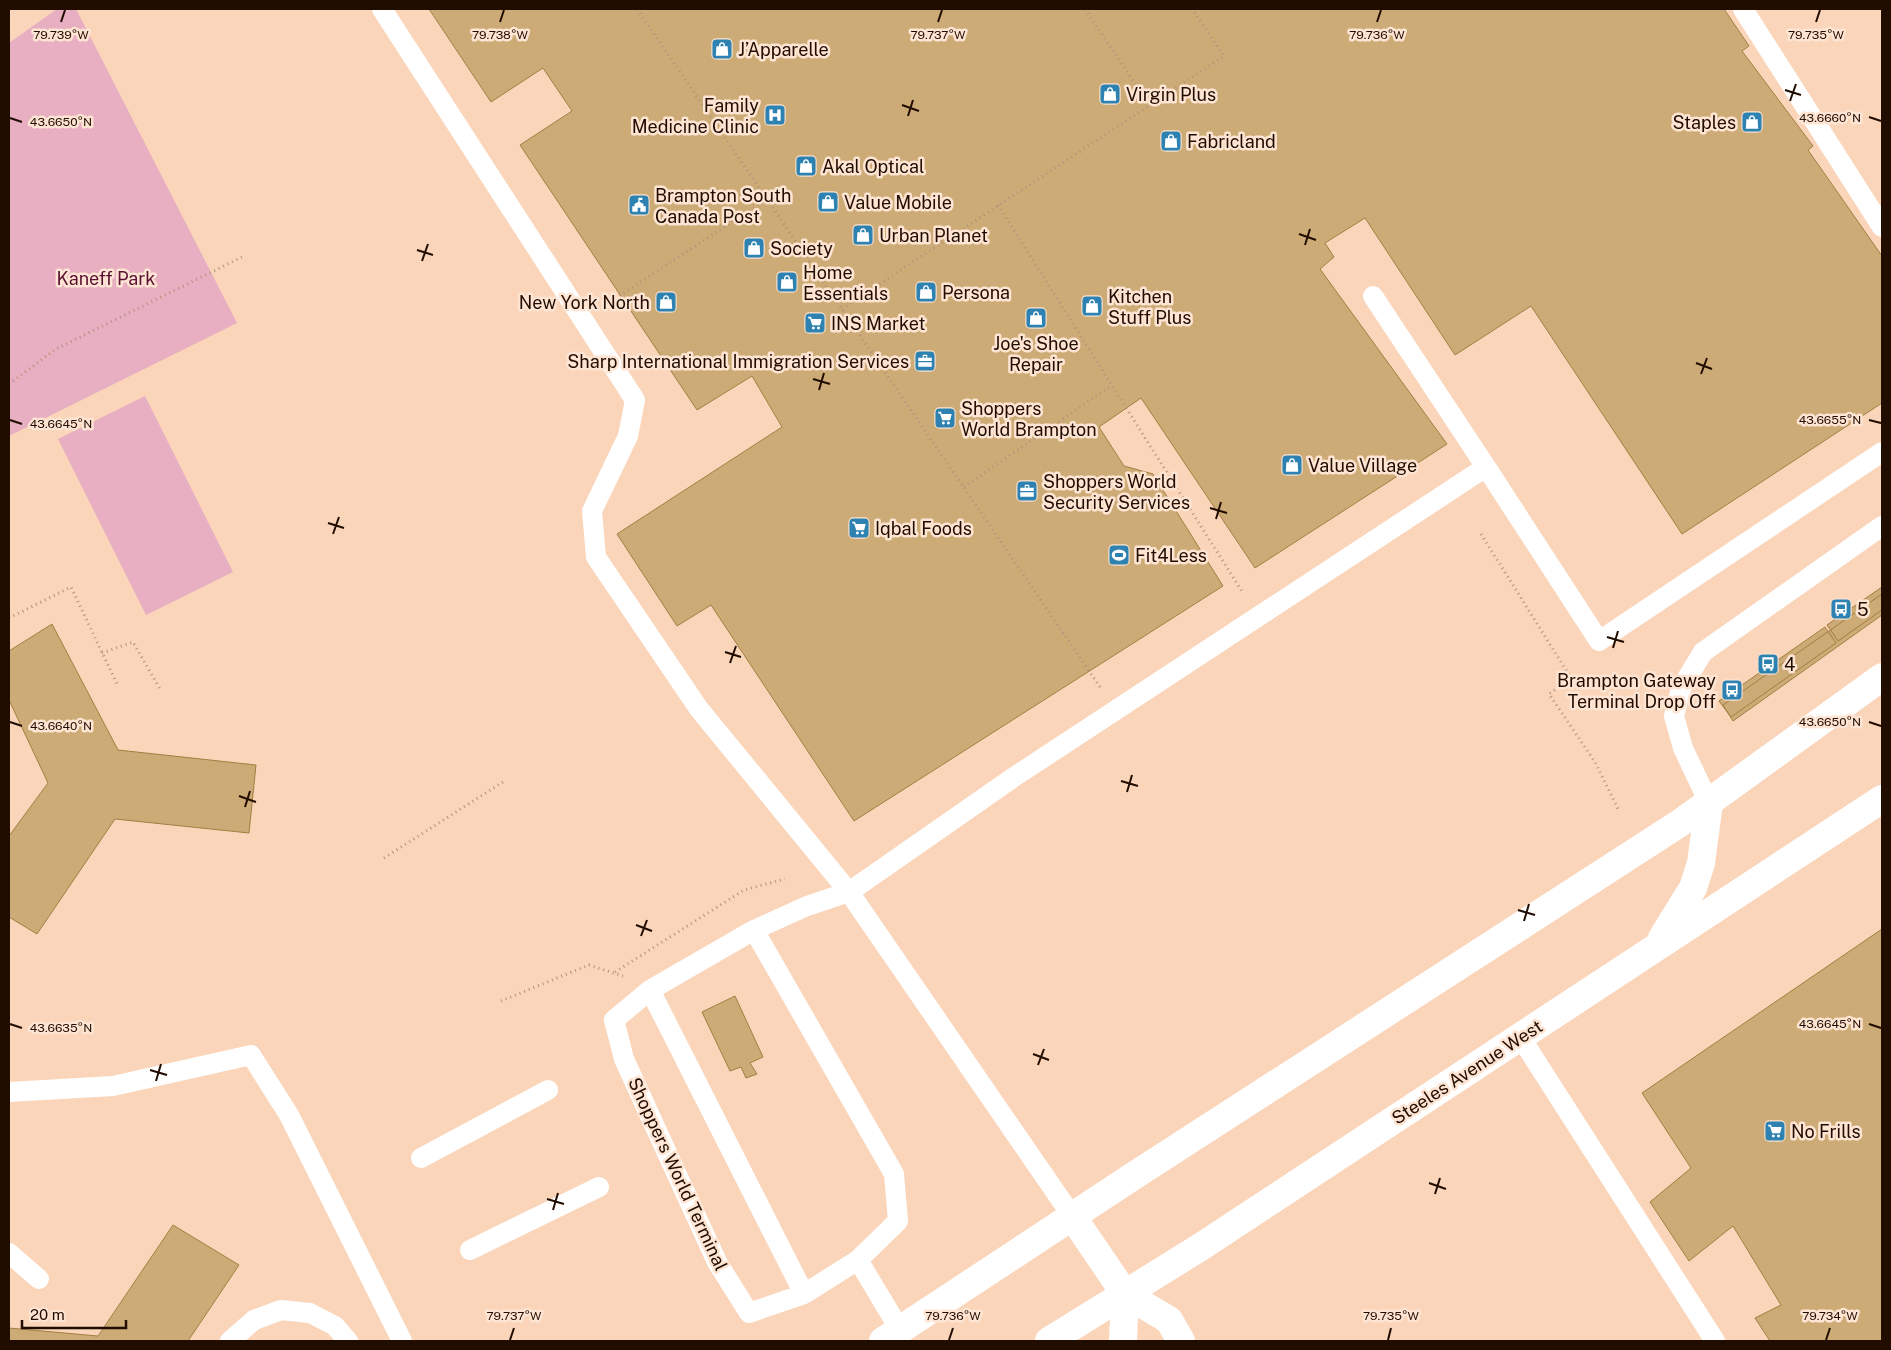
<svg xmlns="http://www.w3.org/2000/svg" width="1891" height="1350" viewBox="0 0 1891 1350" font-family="'Public Sans',sans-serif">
	<rect width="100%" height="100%" fill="#fad5ba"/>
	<path fill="#e8aec1" d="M57,9H76L237,323L9,436V43Z
		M145,396L233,572L146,615L58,439Z"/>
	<path fill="#cdab76" stroke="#a47e40" d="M429,9H1724L1749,46L1742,51L1813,146L1808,150L1882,256V403L1682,534L1531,306L1455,355L1365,218L1325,243L1334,257L1320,269L1447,444L1255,568L1141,398L1099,427L1124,466L1153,474L1223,586L854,821L711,605L677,626L617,534L782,427L752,376L697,410L520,145L572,111L543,68L491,102Z
		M1882,587V610L1838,641L1827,625Z
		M1882,594V615L1733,721L1723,705Z
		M52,624L118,750L256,765L249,833L115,819L37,934L9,917V836L48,783L9,700V651Z
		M1825,627L1836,643L1731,717L1719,701Z
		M1882,929V1341H1770L1755,1318L1781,1305L1733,1226L1689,1261L1650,1202L1691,1168L1642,1093Z
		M735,996L763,1057L750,1063L757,1074L746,1078L741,1067L730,1071L702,1012Z
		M173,1225L239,1265L188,1341H9V1328L98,1336Z"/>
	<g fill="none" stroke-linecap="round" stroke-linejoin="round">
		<path stroke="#b2927c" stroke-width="3" stroke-dasharray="1 4" stroke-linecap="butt" d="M637,9L1100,687
			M1085,9L1150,106
			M998,205L1243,593
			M607,304L767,199
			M842,309L1224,56L1192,9
			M9,384L56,349L244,256
			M964,487L1112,385
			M1481,534L1571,678L1549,694L1595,762L1618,809
			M9,618L71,587L117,684
			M102,653L133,642L160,689
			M384,858L503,782
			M615,972L744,890L785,879
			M501,1001L589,965L623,976"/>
		<path stroke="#fff" stroke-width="20" d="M382,9L635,400L628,436L592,511L596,557L699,709L849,892L1072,1216
			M1743,9L1882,227
			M1373,296L1486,467
			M1709,803L1683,748L1674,716L1681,688L1703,652L1882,526
			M754,930L894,1174L898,1221L858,1260L804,1294L749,1313L717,1262L624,1059L614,1020L650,990L754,930L807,906L849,892L1014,777L1486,467L1599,641L1882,452
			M650,990L804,1294
			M1521,1038L1715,1341
			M9,1092L113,1086L251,1055L289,1115L402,1341
			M421,1158L548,1090
			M470,1250L599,1187
			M9,1253L39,1279
			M858,1260L900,1330
			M230,1341L254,1320L281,1310L310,1313L335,1326L348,1341"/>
		<path stroke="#fff" stroke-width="28" d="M1123,1341L1125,1294L1169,1320L1181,1341"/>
		<path stroke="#fff" stroke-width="28" d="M1662,938L1693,888L1701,863L1709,803
			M1072,1216L1125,1294
			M883,1341L1135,1175L1680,823L1882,677
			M1049,1341L1199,1248L1882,799"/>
	</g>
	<path fill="none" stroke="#210c00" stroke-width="2" d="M61,22L65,10M500,22L504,10M938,22L942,10M1377,22L1381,10M1816,22L1820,10M1785,90L1801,95M1790,101L1796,84M902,105L919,111M908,116L913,100M1869,117L1881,121M10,118L22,122M1299,234L1316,240M1305,245L1310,229M417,250L433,255M422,261L428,244M1696,363L1712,369M1701,374L1707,358M813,379L830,384M819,390L824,373M10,420L22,424M1869,420L1881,423M1210,508L1227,513M1216,519L1221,502M328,523L344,528M333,534L339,517M1607,637L1624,642M1613,648L1618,631M725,652L741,657M730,663L736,646M10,722L22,726M1869,722L1881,726M1121,781L1138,786M1127,792L1132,775M239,796L256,802M245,807L250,791M1518,910L1535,915M1524,921L1529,904M636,925L652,931M641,936L647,920M10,1024L22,1028M1869,1024L1881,1028M1033,1054L1049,1060M1038,1065L1044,1049M150,1070L167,1075M156,1081L161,1064M1429,1183L1446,1189M1435,1194L1440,1178M547,1199L564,1204M553,1210L558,1193M510,1340L514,1328M949,1340L953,1328M1388,1340L1391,1328M1826,1340L1830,1328"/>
	<defs>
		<g id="shop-square" transform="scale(1.125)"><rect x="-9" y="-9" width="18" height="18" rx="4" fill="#2d82b1" stroke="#fee5d3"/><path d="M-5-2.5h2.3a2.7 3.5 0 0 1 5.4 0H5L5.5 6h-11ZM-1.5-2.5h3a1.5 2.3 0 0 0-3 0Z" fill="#fff"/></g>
		<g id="hospital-square" transform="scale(1.125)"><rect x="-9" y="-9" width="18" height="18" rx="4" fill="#2d82b1" stroke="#fee5d3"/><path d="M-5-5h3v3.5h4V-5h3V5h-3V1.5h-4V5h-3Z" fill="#fff"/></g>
		<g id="civic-square" transform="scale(1.125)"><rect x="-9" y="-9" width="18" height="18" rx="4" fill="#2d82b1" stroke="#fee5d3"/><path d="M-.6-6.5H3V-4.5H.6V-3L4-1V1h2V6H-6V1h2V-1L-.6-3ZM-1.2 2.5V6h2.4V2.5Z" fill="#fff"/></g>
		<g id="supermarket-square" transform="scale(1.125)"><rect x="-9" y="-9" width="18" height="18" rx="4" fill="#2d82b1" stroke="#fee5d3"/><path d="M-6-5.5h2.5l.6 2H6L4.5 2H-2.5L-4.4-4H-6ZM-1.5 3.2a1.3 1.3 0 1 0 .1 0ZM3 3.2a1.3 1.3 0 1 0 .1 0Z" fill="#fff"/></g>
		<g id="office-square" transform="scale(1.125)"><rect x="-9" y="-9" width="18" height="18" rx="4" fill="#2d82b1" stroke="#fee5d3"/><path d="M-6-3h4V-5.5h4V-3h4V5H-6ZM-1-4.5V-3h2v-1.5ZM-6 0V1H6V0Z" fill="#fff"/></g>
		<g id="stadium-square" transform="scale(1.125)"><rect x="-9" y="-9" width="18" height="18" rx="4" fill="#2d82b1" stroke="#fee5d3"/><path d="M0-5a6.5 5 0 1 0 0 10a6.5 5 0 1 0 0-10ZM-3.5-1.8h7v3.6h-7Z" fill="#fff"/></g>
		<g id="bus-square" transform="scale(1.125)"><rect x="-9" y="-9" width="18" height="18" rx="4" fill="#2d82b1" stroke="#fee5d3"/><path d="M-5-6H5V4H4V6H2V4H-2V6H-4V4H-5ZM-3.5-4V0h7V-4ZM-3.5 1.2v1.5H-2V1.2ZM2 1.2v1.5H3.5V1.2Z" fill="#fff"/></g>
	</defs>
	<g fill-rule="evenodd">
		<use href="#shop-square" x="722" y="49"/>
		<use href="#shop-square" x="1110" y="94"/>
		<use href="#hospital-square" x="775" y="115"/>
		<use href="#shop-square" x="1752" y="122"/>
		<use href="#shop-square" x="1171" y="141"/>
		<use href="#shop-square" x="806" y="166"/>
		<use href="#shop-square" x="828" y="202"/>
		<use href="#civic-square" x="639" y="205"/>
		<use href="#shop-square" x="863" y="235"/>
		<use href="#shop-square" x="754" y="248"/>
		<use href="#shop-square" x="787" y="282"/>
		<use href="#shop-square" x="926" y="292"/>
		<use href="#shop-square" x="666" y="302"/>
		<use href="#shop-square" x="1092" y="306"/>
		<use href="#shop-square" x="1036" y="318"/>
		<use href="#supermarket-square" x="815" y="323"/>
		<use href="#office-square" x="925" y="361"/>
		<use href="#supermarket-square" x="945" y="418"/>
		<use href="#shop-square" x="1292" y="465"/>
		<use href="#office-square" x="1027" y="491"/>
		<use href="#supermarket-square" x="859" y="528"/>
		<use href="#stadium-square" x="1119" y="555"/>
		<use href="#bus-square" x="1841" y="609"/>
		<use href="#bus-square" x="1768" y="664"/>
		<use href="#bus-square" x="1732" y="690"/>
		<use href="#supermarket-square" x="1775" y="1131"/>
	</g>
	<g text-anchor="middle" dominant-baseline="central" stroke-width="5" stroke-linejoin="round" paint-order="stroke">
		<g font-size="18" fill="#210c00" stroke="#fee5d3" text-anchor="start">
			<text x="738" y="49">J’Apparelle</text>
			<text x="1126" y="94">Virgin Plus</text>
			<text x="759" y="105" text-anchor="end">Family<tspan x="759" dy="21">Medicine Clinic</tspan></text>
			<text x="1736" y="122" text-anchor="end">Staples</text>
			<text x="1187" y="141">Fabricland</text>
			<text x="822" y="166">Akal Optical</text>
			<text x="655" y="195">Brampton South<tspan x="655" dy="21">Canada Post</tspan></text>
			<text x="844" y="202">Value Mobile</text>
			<text x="879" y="235">Urban Planet</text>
			<text x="770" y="248">Society</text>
			<text x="803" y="272">Home<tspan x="803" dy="21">Essentials</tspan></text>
			<text x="942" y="292">Persona</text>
			<text x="1108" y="296">Kitchen<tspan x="1108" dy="21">Stuff Plus</tspan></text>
			<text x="650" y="302" text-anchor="end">New York North</text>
			<text x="831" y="323">INS Market</text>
			<text x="1036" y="343" text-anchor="middle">Joe's Shoe<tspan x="1036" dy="21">Repair</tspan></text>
			<text x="909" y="361" text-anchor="end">Sharp International Immigration Services</text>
			<text x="961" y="408">Shoppers<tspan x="961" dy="21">World Brampton</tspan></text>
			<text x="1308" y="465">Value Village</text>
			<text x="1043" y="481">Shoppers World<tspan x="1043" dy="21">Security Services</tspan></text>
			<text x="875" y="528">Iqbal Foods</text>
			<text x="1135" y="555">Fit4Less</text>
			<text x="1857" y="609">5</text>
			<text x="1784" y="664">4</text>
			<text x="1716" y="680" text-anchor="end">Brampton Gateway<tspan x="1716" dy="21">Terminal Drop Off</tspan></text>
			<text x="1791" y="1131">No Frills</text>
		</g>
		<g font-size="18" fill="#5b1033" stroke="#fee5d3">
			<text x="106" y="278">Kaneff Park</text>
		</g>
		<g font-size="18" fill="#210c00" stroke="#fee5d3">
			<text transform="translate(1467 1072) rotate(-33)">Steeles Avenue West</text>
			<text transform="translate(678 1174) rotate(65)">Shoppers World Terminal</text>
		</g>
	</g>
	<g font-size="12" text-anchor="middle" fill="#210c00" stroke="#fee5d3" stroke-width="5" stroke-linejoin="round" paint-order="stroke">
		<text x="61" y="39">79.739°W</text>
		<text x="500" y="39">79.738°W</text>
		<text x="938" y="39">79.737°W</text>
		<text x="1377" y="39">79.736°W</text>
		<text x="1816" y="39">79.735°W</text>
		<text x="1830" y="122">43.6660°N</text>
		<text x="61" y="126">43.6650°N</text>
		<text x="1830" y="424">43.6655°N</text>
		<text x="61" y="428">43.6645°N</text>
		<text x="1830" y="726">43.6650°N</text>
		<text x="61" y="730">43.6640°N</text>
		<text x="1830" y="1028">43.6645°N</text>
		<text x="61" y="1032">43.6635°N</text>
		<text x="514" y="1320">79.737°W</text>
		<text x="953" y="1320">79.736°W</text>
		<text x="1391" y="1320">79.735°W</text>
		<text x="1830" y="1320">79.734°W</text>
	</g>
	<rect width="1891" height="1350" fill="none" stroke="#210c00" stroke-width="20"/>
	<path d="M22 1320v8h104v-8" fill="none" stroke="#210c00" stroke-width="2.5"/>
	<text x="30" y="1320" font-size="15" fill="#210c00" stroke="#fee5d3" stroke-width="4" paint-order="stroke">20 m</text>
</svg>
